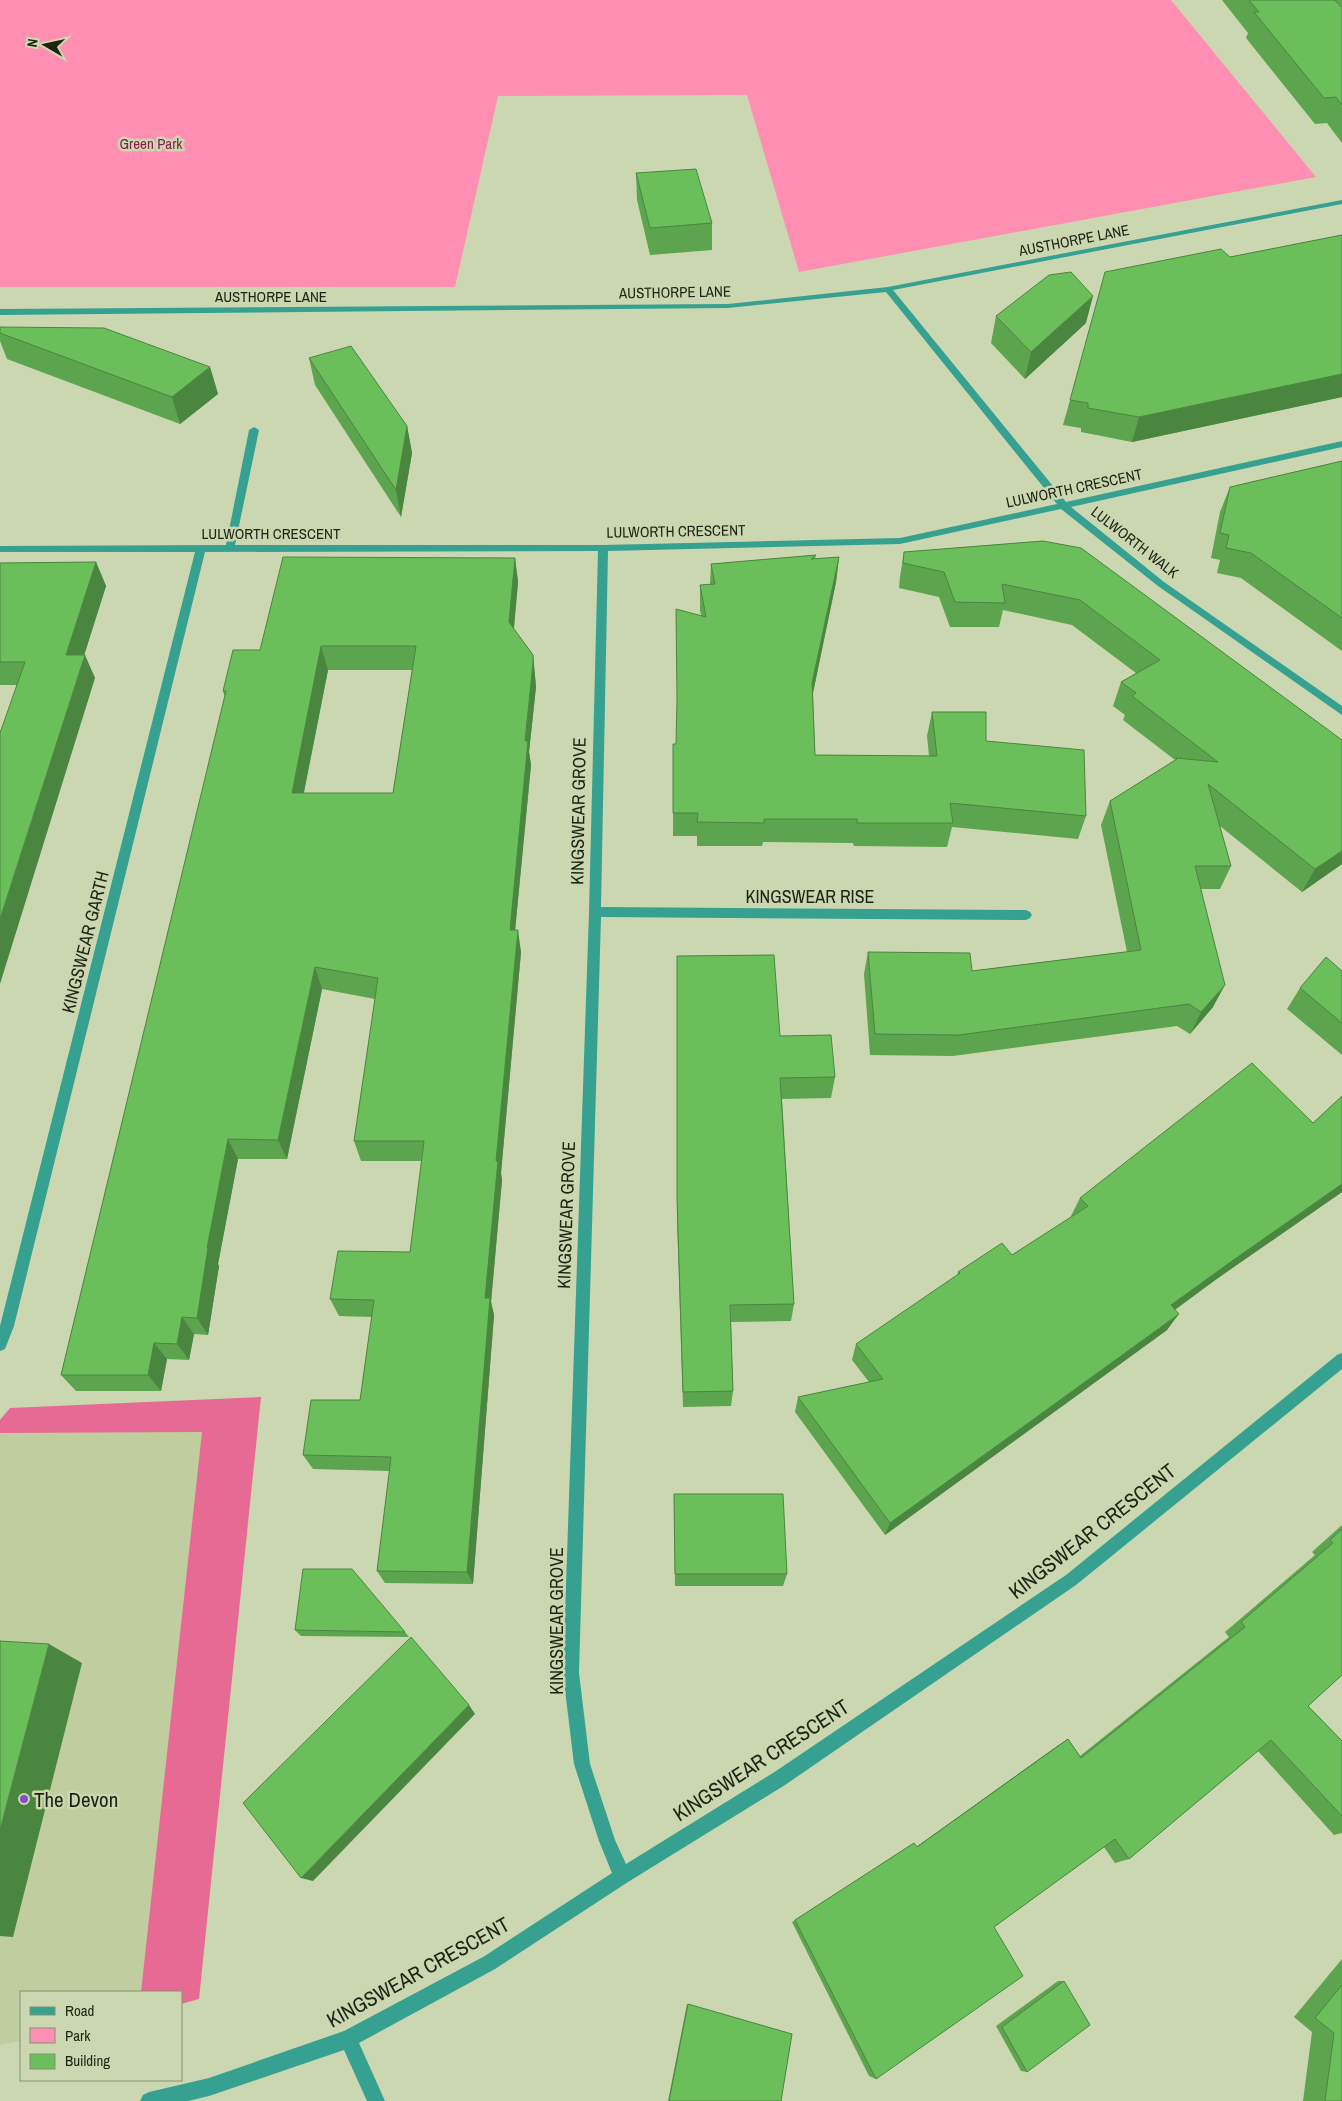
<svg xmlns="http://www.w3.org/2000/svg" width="1342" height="2101" viewBox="0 0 1342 2101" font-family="'Archivo Narrow',sans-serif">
	<rect width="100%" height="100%" fill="#cbd7b0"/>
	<path fill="#c0cd9f" d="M202,1432L141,1992H21V2041L0,2045V1433Z"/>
	<path fill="#fe8fb2" d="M0,0H1171L1316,177L799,272L747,95L498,96L455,287H0Z"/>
	<path fill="#e66a94" d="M261,1397L199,1999L181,2004V1992H141L202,1432L0,1433V1420L10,1408Z"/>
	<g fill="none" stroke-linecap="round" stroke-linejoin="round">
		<path fill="#36a190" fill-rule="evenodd" d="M1342,200V204L893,290L1066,502L1342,441V447L1071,507L1164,582L1342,706V715L1158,586L1061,509L900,544L608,551L601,907L1026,910L1030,912L1032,915L1030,918L1026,920L601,917L579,1673L590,1764L615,1840L626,1864L773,1773L1066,1575L1337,1355L1342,1353V1369L1076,1585L785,1785L628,1882L495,1969L359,2043L385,2101H367L344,2050L209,2096L188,2101H140L143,2095L149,2092L209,2078L344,2031L483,1957L612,1873L599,1841L574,1764L563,1673L589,912L598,551L205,552L14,1326L5,1349L0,1351V1326L195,552H0V546L226,545L249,430L254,427L259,430L235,545H603L900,538L1057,504L886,292L728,308L0,315V309L728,304L888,287Z"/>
	</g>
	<path fill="#5ca44e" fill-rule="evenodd" d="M1222,0H1342V143L1327,123L1315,124L1246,38L1248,33Z
		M636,173L712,223V250L650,255L637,200Z
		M1342,235V397L1132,442L1081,432V428L1063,425L1070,400L1230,257Z
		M996,316L1086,323L1025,379L991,343Z
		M0,327L210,367L218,394L180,424L7,359L0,341Z
		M309,358L407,426L412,453L401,517L315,385Z
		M1342,461V651L1241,578L1217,573L1220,560L1211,558L1220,512L1230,487Z
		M1043,541L1342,740V864L1302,892L1220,826L1231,866L1220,889H1201L1213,1007L1190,1034L1177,1026L953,1056L870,1055L864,974L868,952L972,971L1127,952L1101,825L1110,801L1175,760L1123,720L1125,715L1113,706L1121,682L1136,673L1072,625L1003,610L999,627H950L939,597L899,588L900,577L904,552Z
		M816,555L815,559L839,557L836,582L813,693L815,755L929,756L927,736L932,712L986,741L1086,816L1078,839L952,827L947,847L854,846L853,843L763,842L762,846H697V836H673V744H676L701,615L700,610V585H710L711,564Z
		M515,558L518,582L514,629L533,655L536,687L529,752L531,765L515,930L521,952L501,1173L502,1180L491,1302L494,1315L473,1584L385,1583L377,1571L390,1471L313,1469L303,1455L360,1400L372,1317L339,1316L330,1299L410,1252L422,1161H361L354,1141L375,999L322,989L287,1159H238L218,1264L219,1266L208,1335L194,1334L189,1360L167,1359L161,1391H76L61,1375L225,698L223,691L260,650ZM328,670H412L393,793H304Z
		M96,562L106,586L84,655L95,678L16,685H0V563Z
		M677,956L780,1036L835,1077L831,1098L782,1099L794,1304L791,1321L731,1322L733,1391L731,1406L683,1407L677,1218Z
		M1342,971V1055L1287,1009L1300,988Z
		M1342,1096V1192L1218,1278L1175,1310L1167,1330L885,1535L795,1412L798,1397L869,1382L852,1360L856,1344L957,1276L958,1272L1012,1255L1072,1217L1071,1216L1080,1198L1313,1123Z
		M674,1494L787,1574L783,1586H675Z
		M1342,1525V1675L1308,1706L1342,1741V1833L1334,1835L1258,1751L1129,1859L1115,1863L1104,1847L994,1927L876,2079L869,2076L792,1922L914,1843L916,1847L1057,1746L1068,1739L1080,1756L1229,1637L1225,1632L1315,1555L1312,1552Z
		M295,1630L405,1632L409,1637L301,1636Z
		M1342,1959V2101H1303L1312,2032L1294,2017Z
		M1058,1981H1064L1027,2072L1021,2071L996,2026Z
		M687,2004L792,2034L781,2101H668Z"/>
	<path fill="#4b8640" d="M1093,296L1086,323L1025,379L1031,352Z
		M210,367L218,394L180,424L172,397Z
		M1342,374V397L1132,442L1139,417Z
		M407,426L412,453L401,517L396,490Z
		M839,557L836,582L810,707L812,683Z
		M515,558L518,582L512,647L509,622Z
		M96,562L106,586L77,678L66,655Z
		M321,646L328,670L299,816L292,793Z
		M85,655L95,678L0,984V919Z
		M533,655L536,687L529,752L531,765L513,952L510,930Z
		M1342,851V864L1302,892L1315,869Z
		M518,930L521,952L501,1173L502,1180L491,1302L494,1315L473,1584L467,1572L485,1298L496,1161Z
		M315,967L322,989L287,1159L278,1140Z
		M1225,985L1213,1007L1190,1034L1201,1012Z
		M228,1139L238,1159L218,1264L219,1266L208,1335L197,1318L207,1248Z
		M1342,1184V1192L1218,1278L1159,1321L1171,1305L1232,1261Z
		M1179,1314L1167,1330L885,1535L890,1523Z
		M182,1317L194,1334L189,1360L177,1344Z
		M154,1343L167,1359L161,1391L148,1375Z
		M49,1644L82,1663L13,1937L0,1936V1830Z
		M469,1705L475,1714L313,1881L301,1878Z"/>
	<path fill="#6bbf5b" stroke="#4b8640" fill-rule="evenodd" d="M1249,0H1334L1342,7V105L1336,97L1324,98L1254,12H1259Z
		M696,169L712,223L650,228L636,173Z
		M1342,235V374L1139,417L1088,408V403L1070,400L1105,272L1221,249L1230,257Z
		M1071,272L1093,296L1031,352L996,316L1049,275Z
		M0,327L104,328L210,367L172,397L0,333Z
		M351,346L407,426L396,490L309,358Z
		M1342,461V618L1251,553L1226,548L1229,535L1220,533L1230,487Z
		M1043,541L1081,548L1342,740V851L1315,869L1208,784L1231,866H1195L1225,985L1201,1012L1189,1004L959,1035L875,1034L868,952L970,953L972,971L1141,950L1110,801L1177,759L1176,758L1218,762L1132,696L1136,693L1121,682L1160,660L1080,600L1002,584L1005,603L955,602L944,572L903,563L904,552Z
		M816,555L811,559L839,557L812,683L815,755L937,756L932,712H986V741L1084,750L1086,816L950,803L953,823H857V819H764V823L697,822L698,813H673V744H676L677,699L676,609L706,617L700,585L715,584L711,564Z
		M283,557L515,558L509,622L533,655V663L525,741H528L510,930H518L496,1161H498L485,1298H490L467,1572L377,1571L391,1457L303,1455L311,1400H360L374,1300L330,1299L338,1251L410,1252L424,1141H354L378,978L315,967L278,1140L228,1139L207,1248H208L197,1318L182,1317L177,1344L154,1343L148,1375H61L226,691H223L233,650H260ZM321,646H416L393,793H292Z
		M96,562L66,655H85L0,919V733L25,662H0V563Z
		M774,955L780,1036L831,1035L835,1077L780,1078L794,1304L730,1305L733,1391L683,1392L677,1199V956Z
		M1326,957L1342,971V1023L1300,988Z
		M1252,1063L1313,1123L1342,1096V1184L1232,1261L1171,1305L1179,1314L890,1523L798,1397L883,1379L856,1344L960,1273L958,1272L1002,1243L1012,1255L1088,1206L1080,1198Z
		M674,1494H783L787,1574H675Z
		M1342,1529V1675L1308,1706L1342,1741V1816L1271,1740L1129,1859L1115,1839L994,1927L1023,1976L876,2079L795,1920L914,1843L917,1847L1068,1739L1081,1758L1245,1627L1241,1622L1333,1543L1330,1540Z
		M303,1569H352L405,1632L295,1630Z
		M411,1637L469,1705L301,1878L243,1803Z
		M0,1641L49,1644L0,1830Z
		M1064,1981L1090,2025L1027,2072L1002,2027Z
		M1342,1985V2101H1325L1334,2033L1315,2018Z
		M688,2004L792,2034L781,2101H669Z"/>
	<circle fill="#834fc7" stroke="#cbd7b0" stroke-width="2" cx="24" cy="1799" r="5"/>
	<g text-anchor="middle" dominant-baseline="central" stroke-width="5" stroke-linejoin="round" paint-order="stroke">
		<g font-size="15" fill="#8d1c4c" stroke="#cbd7b0">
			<text x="151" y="143">Green Park</text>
		</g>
		<g font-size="15" fill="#1f2314" stroke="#cbd7b0">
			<text transform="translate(1074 240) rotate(-11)">AUSTHORPE LANE</text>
			<text transform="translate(675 292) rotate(-1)">AUSTHORPE LANE</text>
			<text x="271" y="296">AUSTHORPE LANE</text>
			<text transform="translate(1074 488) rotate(-12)">LULWORTH CRESCENT</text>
			<text transform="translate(676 531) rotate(-1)">LULWORTH CRESCENT</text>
			<text x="271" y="533">LULWORTH CRESCENT</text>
			<text transform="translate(1135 542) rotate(38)">LULWORTH WALK</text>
		</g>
		<g font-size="18" fill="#1f2314" stroke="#cbd7b0">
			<text transform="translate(578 811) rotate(-89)">KINGSWEAR GROVE</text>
			<text x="810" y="896">KINGSWEAR RISE</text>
			<text transform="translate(85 942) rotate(-76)">KINGSWEAR GARTH</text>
			<text transform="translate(566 1215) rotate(-88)">KINGSWEAR GROVE</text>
			<text transform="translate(556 1621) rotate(-90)">KINGSWEAR GROVE</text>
		</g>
		<g font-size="21" fill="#1f2314" stroke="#cbd7b0">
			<text transform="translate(1092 1531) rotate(-38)">KINGSWEAR CRESCENT</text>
			<text transform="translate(761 1760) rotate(-33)">KINGSWEAR CRESCENT</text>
			<text transform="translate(418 1972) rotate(-29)">KINGSWEAR CRESCENT</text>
		</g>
		<g font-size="21" fill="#1f2314" stroke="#cbd7b0" text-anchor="start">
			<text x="34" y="1799">The Devon</text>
		</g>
	</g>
	<rect x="20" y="1991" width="162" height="90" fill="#cbd7b0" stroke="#868f72"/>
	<rect x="30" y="2007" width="25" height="8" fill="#36a190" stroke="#868f72"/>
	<text x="65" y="2016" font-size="15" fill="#1f2314">Road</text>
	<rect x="30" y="2028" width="25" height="15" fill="#fe8fb2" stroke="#868f72"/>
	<text x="65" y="2041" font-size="15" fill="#1f2314">Park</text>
	<rect x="30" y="2054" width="25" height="15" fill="#6bbf5b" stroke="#868f72"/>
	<text x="65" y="2066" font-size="15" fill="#1f2314">Building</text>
	<g transform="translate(45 45) rotate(279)" stroke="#cbd7b0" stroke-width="4" paint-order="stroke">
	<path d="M0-4L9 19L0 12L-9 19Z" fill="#1f2314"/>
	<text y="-8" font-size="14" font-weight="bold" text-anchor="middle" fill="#1f2314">N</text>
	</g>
</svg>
